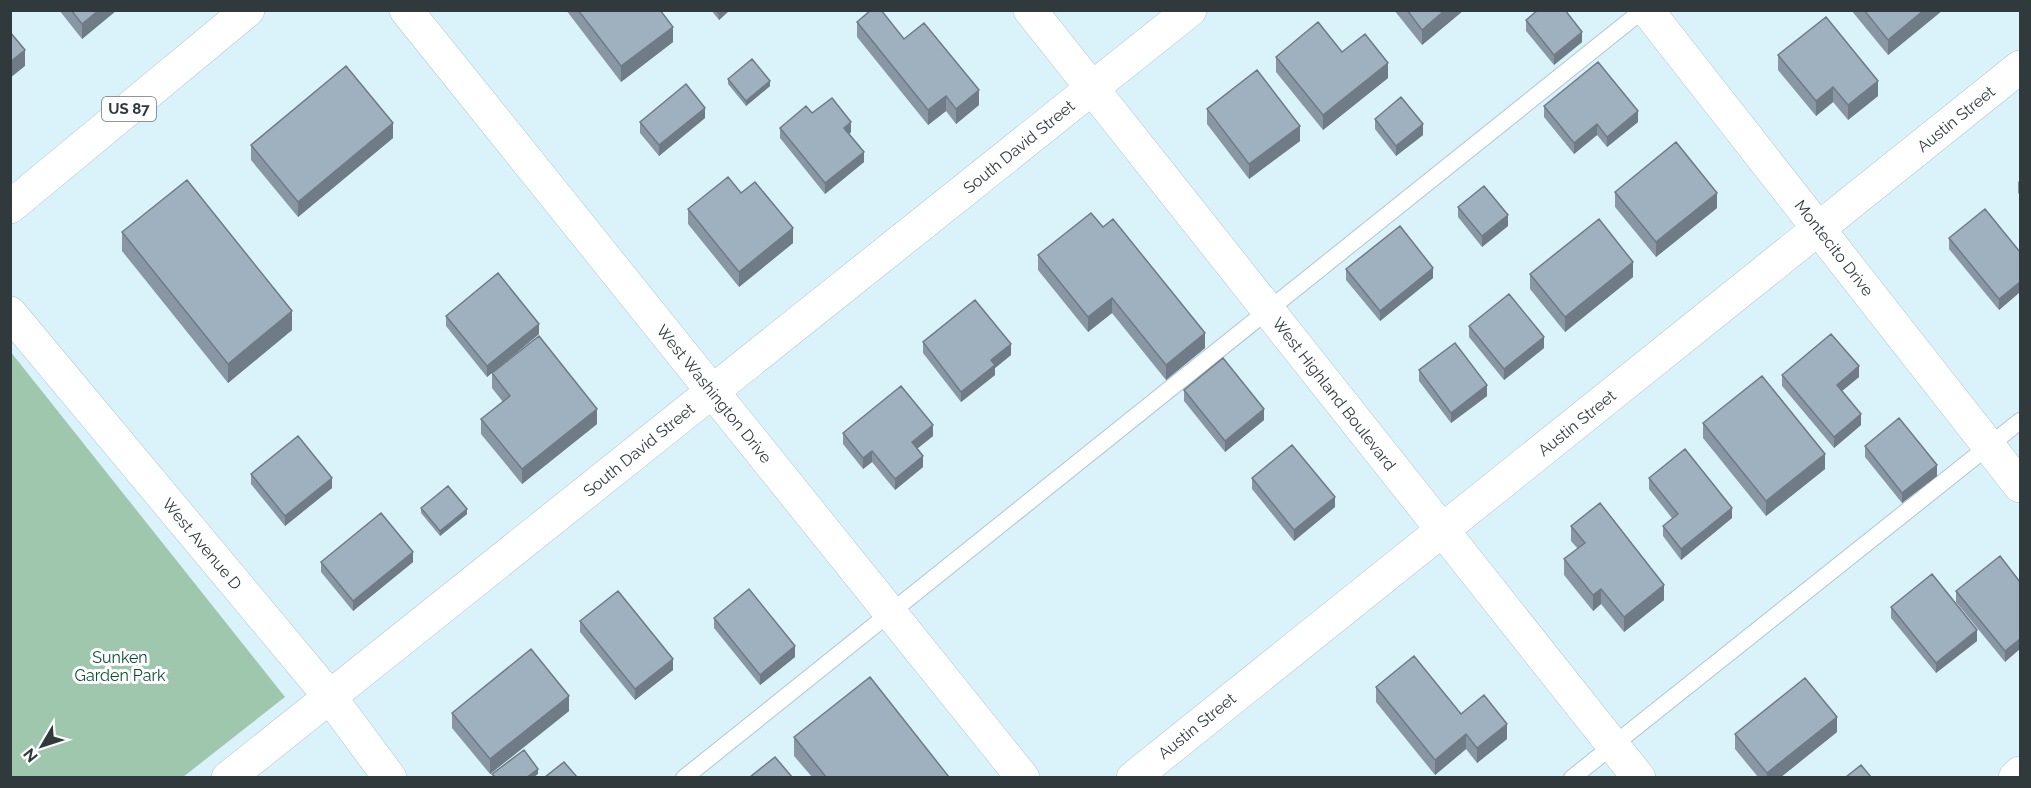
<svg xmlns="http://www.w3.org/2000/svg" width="2031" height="788" viewBox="0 0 2031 788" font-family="Raleway,sans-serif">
	<rect width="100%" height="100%" fill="#daf3fa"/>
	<path fill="#9fc7ad" d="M10,351L285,697L183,777H11Z"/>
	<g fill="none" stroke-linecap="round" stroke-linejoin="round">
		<g stroke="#aec7cd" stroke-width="18">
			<path id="service" d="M684,778L1643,10
				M1572,778L2020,421"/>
		</g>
		<g stroke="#aec7cd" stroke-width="34">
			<path id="minor" d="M1030,10L1639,778
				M1647,10L2020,486
				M10,313L330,697L390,778
				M228,778L1190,10
				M1133,778L2020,67
				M2015,778L2020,773"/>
		</g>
		<g stroke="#aec7cd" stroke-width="34">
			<path id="tertiary" d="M406,10L1023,778"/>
		</g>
		<g stroke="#aec7cd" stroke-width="34">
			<path id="primary" d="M10,207L248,10"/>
		</g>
		<use href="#service" stroke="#fff" stroke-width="16"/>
		<use href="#minor" stroke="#fff" stroke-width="33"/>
		<use href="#tertiary" stroke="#fff" stroke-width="33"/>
		<use href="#primary" stroke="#fff" stroke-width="33"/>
	</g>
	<path fill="#8997a4" d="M59,10H117L82,39Z
		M566,10H660L673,42L621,82Z
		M711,10H730L719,20Z
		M1394,10H1464L1422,45Z
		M1851,10H1943L1888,55Z
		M1526,20L1582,42L1554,65L1526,31Z
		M857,22L904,39L979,105L956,124L946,111L928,125L857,37Z
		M1342,52L1388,78L1323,130L1276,72V57Z
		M1778,55L1878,96L1848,120L1833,102L1816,116L1778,70Z
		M728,79L770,86L746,106L728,84Z
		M1544,106L1638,122L1607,147L1597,135L1574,154L1544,117Z
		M1207,109L1300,141L1249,179L1207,124Z
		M812,113L851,132L849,134L864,162L825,194L780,138V128Z
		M705,118L659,156L640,133V122Z
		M1375,119L1423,135L1396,156L1375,129Z
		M393,138L298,217L251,160V145Z
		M2020,180V195L2018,193V182Z
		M1615,192L1717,208L1656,257L1615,207Z
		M741,193L793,243L739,287L688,224V209Z
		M1458,207L1508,226L1482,247L1458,217Z
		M122,232L292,330L228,383L122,251Z
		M1949,238L2020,252V292L1999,310L1949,249Z
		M1038,255L1205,348L1166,380L1112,313L1088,332L1038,270Z
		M1346,269L1433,278L1380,321L1346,280Z
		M1530,274L1633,277L1565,332L1530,289Z
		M446,316L539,334L487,377L446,326Z
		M1469,326L1544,348L1504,380L1469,337Z
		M923,342L1011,355L995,368V375L961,402L923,353Z
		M1419,370L1487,396L1451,423L1419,381Z
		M492,373L597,424L522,484L481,434V419L503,402L492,388Z
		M1782,375L1859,377L1842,391L1861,425L1834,448L1782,386Z
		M1184,390L1264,420L1225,452L1184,401Z
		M1703,423L1825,469L1766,516L1703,438Z
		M843,433L933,436L917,448L923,467L895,490L872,462L863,469L843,444Z
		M1865,446L1937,476L1902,503L1865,457Z
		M251,474L332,488L285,526L251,484Z
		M1252,478L1335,507L1294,541L1252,489Z
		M1649,478L1732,518L1681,560L1663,536V526L1672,518L1649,489Z
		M421,508L467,514L440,536L421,513Z
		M1571,526L1664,600L1624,632L1601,604L1593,611L1564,575V559L1578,549L1571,541Z
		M321,562H413L353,611L321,572Z
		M2020,582L2005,662L1956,602V591Z
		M1891,607L1977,641L1936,673L1891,618Z
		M714,618L795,657L760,685L714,628Z
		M580,621L673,670L635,700L580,632Z
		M1376,687L1461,714L1507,739L1477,763L1466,749L1435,775L1376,702Z
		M569,711L490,774L452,728V713Z
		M1837,732L1781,777H1758L1735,749V734Z
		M794,737L949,777H812L794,756Z"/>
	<path fill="#6f7b86" d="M99,10H117L82,39V24Z
		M723,10H730L719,20V14Z
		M1445,10H1464L1422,45V30Z
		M1924,10H1943L1888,55V40Z
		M673,27V42L621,82V66Z
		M1582,32V42L1554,65V55Z
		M25,50V66L10,78V62Z
		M1388,63V78L1323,130V115Z
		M770,81V86L746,106V101Z
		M1878,81V96L1848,120V105Z
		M1833,87V102L1816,116V101Z
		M979,90V105L956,124V109Z
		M946,96V111L928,125V110Z
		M705,108V118L659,156V145Z
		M1638,111V122L1607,147V137Z
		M851,122V132L844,138V128Z
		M393,123V138L298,217V202Z
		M1423,124V135L1396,156V146Z
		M1597,124V135L1574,154V143Z
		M1300,126V141L1249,179V164Z
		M864,152V162L825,194V183Z
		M1717,193V208L1656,257V242Z
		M1508,215V226L1482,247V236Z
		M793,228V243L739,287V272Z
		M1633,262V277L1565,332V317Z
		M1433,268V278L1380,321V311Z
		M2020,282V292L1999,310V299Z
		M1112,298V313L1088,332V317Z
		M292,311V330L228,383V364Z
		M539,324V334L487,377V366Z
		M1205,333V348L1166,380V365Z
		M1544,337V348L1504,380V369Z
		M1011,344V355L995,368V375L961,402V392L991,360Z
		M1859,366V377L1837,395V385Z
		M1487,385V396L1451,423V413Z
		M597,409V424L522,484V469Z
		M1264,409V420L1225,452V441Z
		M1861,414V425L1834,448V437Z
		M933,425V436L912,453V442Z
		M872,451V462L863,469V458Z
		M1825,454V469L1766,516V501Z
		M923,456V467L895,490V479Z
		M1937,465V476L1902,503V493Z
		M332,478V488L285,526V516Z
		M1335,497V507L1294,541V530Z
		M1732,508V518L1681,560V549Z
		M467,509V514L440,536V531Z
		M413,552V562L353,611V601Z
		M1664,585V600L1624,632V617Z
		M1601,589V604L1593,611V595Z
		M1977,630V641L1936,673V663Z
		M2020,639V649L2005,662V651Z
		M795,646V657L760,685V675Z
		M673,659V670L635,700V689Z
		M569,696V711L490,774V759Z
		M1837,717V732L1781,777H1767V773Z
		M1507,724V739L1477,763V748Z
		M1466,734V749L1435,775V760Z
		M538,769V774L534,777H527Z"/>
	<path fill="#9fb0bf" stroke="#6f7b86" stroke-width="1.5" d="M71,10H99L82,24Z
		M578,10H660L673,27L621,66Z
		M716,10H723L719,14Z
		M871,10H881L904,39L924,23L979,90L956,109L946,96L928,110L857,22Z
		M1407,10H1445L1422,30Z
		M1538,10H1565L1582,32L1554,55L1526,20Z
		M1864,10H1924L1888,40Z
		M1826,17L1878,81L1848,105L1833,87L1816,101L1778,55Z
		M1318,22L1342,52L1365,34L1388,63L1323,115L1276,57Z
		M10,32L25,50L10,62Z
		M752,59L770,81L746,101L728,79Z
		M1598,62L1638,111L1607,137L1597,124L1574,143L1544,106Z
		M346,66L393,123L298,202L251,145Z
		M1257,70L1300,126L1249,164L1207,109Z
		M686,84L705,108L659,145L640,122Z
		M1401,97L1423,124L1396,146L1375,119Z
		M832,98L851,122L844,128L864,152L825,183L780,128L806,106L812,113Z
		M1676,142L1717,193L1656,242L1615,192Z
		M728,177L741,193L755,182L793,228L739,272L688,209Z
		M187,180L292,311L228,364L122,232Z
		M1484,186L1508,215L1482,236L1458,207Z
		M1985,209L2020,252V282L1999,299L1949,238Z
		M1091,213L1103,227L1113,219L1205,333L1166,365L1112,298L1088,317L1038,255Z
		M1599,219L1633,262L1565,317L1530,274Z
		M1400,226L1433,268L1380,311L1346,269Z
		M498,273L539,324L487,366L446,316Z
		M1509,294L1544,337L1504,369L1469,326Z
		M975,300L1011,344L991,360L995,365L961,392L923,342Z
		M1831,334L1859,366L1837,385L1861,414L1834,437L1782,375Z
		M539,336L597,409L522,469L481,419L510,396L492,373Z
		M1455,343L1487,385L1451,413L1419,370Z
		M1223,358L1264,409L1225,441L1184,390Z
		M1762,376L1825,454L1766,501L1703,423Z
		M901,386L933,425L912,442L923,456L895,479L872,451L863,458L843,433Z
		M1899,418L1937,465L1902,493L1865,446Z
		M298,436L332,478L285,516L251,474Z
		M1292,445L1335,497L1294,530L1252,478Z
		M1685,449L1732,508L1681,549L1663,526L1678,514L1649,478Z
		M448,486L467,509L440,531L421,508Z
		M1600,503L1664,585L1624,617L1601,589L1593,595L1564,559L1585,543L1571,526Z
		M381,513L413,552L353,601L321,562Z
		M2000,556L2020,582V639L2005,651L1956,591Z
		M1932,574L1977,630L1936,663L1891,607Z
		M749,589L795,646L760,675L714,618Z
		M618,591L673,659L635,689L580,621Z
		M531,649L569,696L490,759L452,713Z
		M1414,656L1461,714L1484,695L1507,724L1477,748L1466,734L1435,760L1376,687Z
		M870,677L949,777H826L794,737Z
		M1805,678L1837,717L1767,773L1735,734Z
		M524,750L538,769L527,777H495L492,774Z
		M775,757L792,777H750Z
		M564,762L577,777H545Z
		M1861,765L1871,777H1846Z"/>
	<g text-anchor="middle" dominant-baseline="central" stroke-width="6" stroke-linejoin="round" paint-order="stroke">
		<rect fill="#fff" stroke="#6e7577" stroke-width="1.5" x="102" y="97" width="54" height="24" rx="4.5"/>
		<g font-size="15" font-weight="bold" fill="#303a3d">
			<text x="129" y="109">US 87</text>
		</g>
		<g font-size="16" fill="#303a3d" stroke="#fff">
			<text transform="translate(1956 119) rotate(-39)">Austin Street</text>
			<text transform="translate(1019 147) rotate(-39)">South David Street</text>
			<text transform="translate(1834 248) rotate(52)">Montecito Drive</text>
			<text transform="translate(714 394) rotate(51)">West Washington Drive</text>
			<text transform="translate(1334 394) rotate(52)">West Highland Boulevard</text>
			<text transform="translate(1577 423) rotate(-39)">Austin Street</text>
			<text transform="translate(639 450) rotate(-39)">South David Street</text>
			<text transform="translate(202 544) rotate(50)">West Avenue D</text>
			<text transform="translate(1197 726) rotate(-39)">Austin Street</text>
		</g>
		<g font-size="16" fill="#075230" stroke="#fff">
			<text x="120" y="657">Sunken<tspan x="120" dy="18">Garden Park</tspan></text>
		</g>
	</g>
	<rect width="2031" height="788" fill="none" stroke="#303a3d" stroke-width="24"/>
	<g transform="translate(42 746) rotate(231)" stroke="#ffffff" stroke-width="4.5" paint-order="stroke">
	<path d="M0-4.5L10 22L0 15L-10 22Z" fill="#303a3d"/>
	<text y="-9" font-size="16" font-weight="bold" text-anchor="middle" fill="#303a3d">N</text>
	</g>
</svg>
